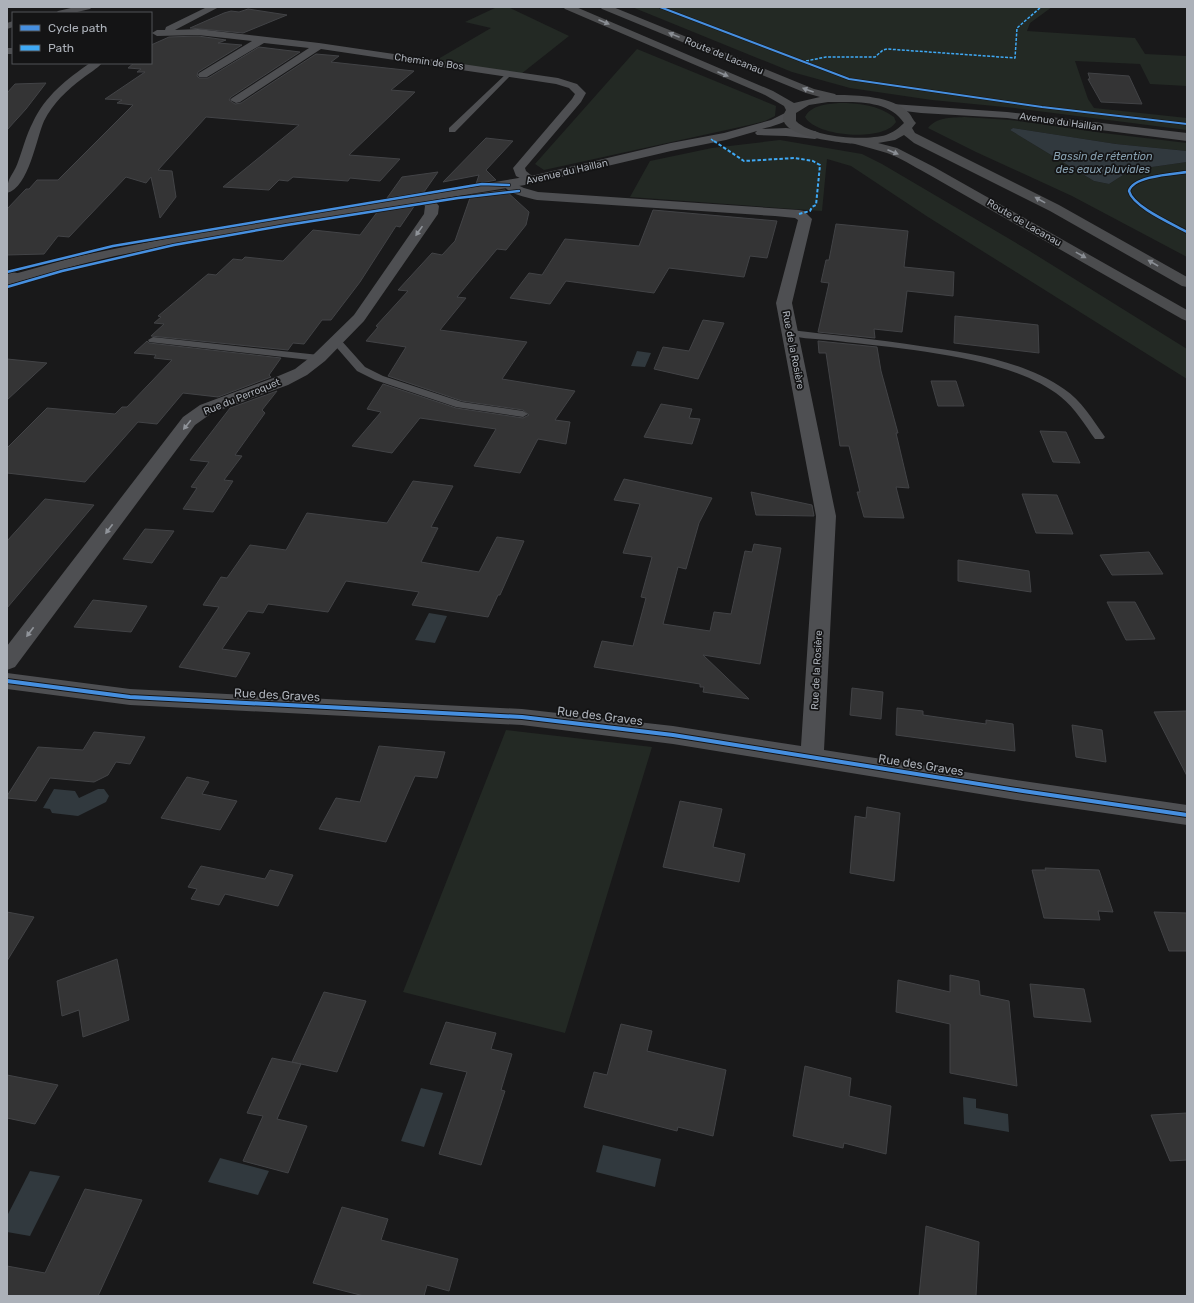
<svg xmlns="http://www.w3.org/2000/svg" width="1194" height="1303" viewBox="0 0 1194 1303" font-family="Rubik,sans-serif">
	<rect width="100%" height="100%" fill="#19191a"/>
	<path fill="#232924" d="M497,7H508L569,36L521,74L433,62L491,28L465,22Z
		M632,7H1052L1030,23L1027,31L1135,38L1145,54L1187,56V86L1150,84L1140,64L1075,61L1088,99L1094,108L1187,118V130L1015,108L932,100L850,88L792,72Z
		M637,49L776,106L775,116L765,121L749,125L544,170L535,164Z
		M839,103C858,103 878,105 894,117L896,122C884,142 816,137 805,117C811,105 827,104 839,103Z
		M964,117L1010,120L1103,133L1187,143V151L1116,144L1013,128L1010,130L1094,181L1109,184L1131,170L1187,162V257L1072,196L976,152L928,128C937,117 950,118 964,117Z
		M780,140L862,154L882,164L1028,250L1187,349V379L928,217L851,166L827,159L822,211L630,197L650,161L712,148Z
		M506,730L652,747L565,1033L403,992Z"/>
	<path fill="#31393e" d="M1013,128L1116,144L1187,151V162L1131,170L1109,184L1094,181L1010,130Z
		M637,351L651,353L645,367L631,366Z
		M429,613L447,616L435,643L415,640Z
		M54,789L75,791L79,798L98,789H104L109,796L106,802L78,816L52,813L50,809L43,808Z
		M421,1088L443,1093L424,1147L401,1141Z
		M963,1097L976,1099V1108L1008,1114L1009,1132L964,1124Z
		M603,1145L661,1159L655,1187L596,1172Z
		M220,1158L269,1171L258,1195L208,1182Z
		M30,1171L60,1176L30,1236L7,1232V1216Z"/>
	<path fill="#343435" stroke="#424346" d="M248,9L287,15L243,33L190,28L224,13L231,11L239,12Z
		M198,36L226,40L218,43L242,45L198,72L197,76L199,78H208L259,47L300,52L231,97L229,100L235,104L241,103L316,54L339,56L331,62L414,71L391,90L415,92L349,155L400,159L380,181L350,178L348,181L293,177L288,181L279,180L269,190L223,187L299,125L206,117L158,170L172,171L176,197L160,218L151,177L146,183L126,177L69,237L58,236L44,254L7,255V209L26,189H29L37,180H58L133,105L117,103L122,100L105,99L145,72H137L141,69L128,68L134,63H151V45L169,37Z
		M1088,73L1129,76L1142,104L1101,102L1088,79H1090Z
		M46,83L26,109L7,130V93L15,84Z
		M486,138L513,141L486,170L496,180L476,184L479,175L443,182Z
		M438,172L424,192L387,198L402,177Z
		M505,190L529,212L526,225L506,250L497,249L457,297L466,298L440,330L527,342L502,379L575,391L555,420L570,422L566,444L538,439L520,473L474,466L496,429L420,418L392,453L352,446L381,412L367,409L383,384L456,408L523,418L529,415L523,410L462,401L388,376L406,347L366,341L378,327L376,326L408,291L398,290L432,253L442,255L455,241L471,195Z
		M415,205L400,227L396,226L360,282L331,320H322L304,344L293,343L288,350L151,336L164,324L154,323L161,317L158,316L208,274L216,275L233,259L242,260L245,257L283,261L313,230L360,235L378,211Z
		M653,210L777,221L767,258L750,256L744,277L669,268L654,293L566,281L550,304L510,298L529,273L542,275L565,239L639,246Z
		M836,224L908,231L904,267L954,272L953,296L907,291L902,332L874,329L875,338L818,332L829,283L821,282L826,260H829Z
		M955,316L1038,325L1039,353L954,343Z
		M703,320L724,323L698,379L654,369L663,347L689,351Z
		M147,341L149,343L281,358L269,375L271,377L218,397L183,393L157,424L138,422L85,482L7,473V448L47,408L115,414L122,407H127L172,360L154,358L156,355L134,353Z
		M818,341L877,347L881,371L898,433H896L909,488L896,487L904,518L864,517L857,492H860L849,446H840L826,353H819Z
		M7,359L47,363L7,400Z
		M931,381H956L964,406H938Z
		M277,391L262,410L265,413L235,455L242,456L224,480L233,481L213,512L183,509L197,488L191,487L209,462L190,460L230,408Z
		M661,404L692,409L689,418L700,419L692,444L644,437Z
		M1040,431L1066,432L1080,463L1053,462Z
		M624,479L712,498L699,523L686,569L678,567L663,624L710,631L714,612L731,614L745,551L752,552L754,544L781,548L760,664L703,655L749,699L703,692L704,687H700V684L594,667L602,641L633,646L646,598L641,597L652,557L623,553L640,504L614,500Z
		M413,481L453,486L431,527L438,528L421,562L479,572L497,537L524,541L500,595H498L488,617L412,605L419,592L346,581L328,612L268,604L263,613L248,611L222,649L250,653L236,677L179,667L219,607L203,605L221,577L227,578L250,545L286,550L307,513L387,523Z
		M751,492L812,505L814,516L756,515Z
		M1022,494L1057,495L1073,534L1036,533Z
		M45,499L94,505L7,608V541Z
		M145,529L174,531L152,563L123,559Z
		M1149,552L1163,574L1112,575L1100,555Z
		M958,560L1029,571L1031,592L958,581Z
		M93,600L147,606L131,632L74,627Z
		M1107,602H1135L1155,639L1126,640Z
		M852,688L883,692L881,719L850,715Z
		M897,708L923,711V715L986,724V720L1013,724L1015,751L896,735Z
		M1187,711V776L1154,712Z
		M1072,725L1102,730L1106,762L1076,757Z
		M94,732L145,737L130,764L116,762L108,775L94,782L50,778L36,801L7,798V796L38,747L83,750Z
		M379,746L445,752L437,778L415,776L386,842L319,829L336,798L360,802Z
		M187,777L209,782L202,794L237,801L220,830L161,818Z
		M680,801L722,809L713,847L745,854L739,882L663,867Z
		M867,807L900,813L894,881L850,873L855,816L866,818Z
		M201,866L265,879L270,870L293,875L278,906L225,894L219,905L191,899L197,889L188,887Z
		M1045,868L1099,870L1113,912L1098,911L1100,920L1044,918L1032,870H1046Z
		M7,912L34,917L7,961Z
		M1154,912L1187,913V951H1169Z
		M117,959L129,1020L83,1037L79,1010L62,1016L57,981Z
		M950,975L979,981L980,995L1009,1001L1017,1086L950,1073V1024L896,1012L898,980L950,992Z
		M1030,984L1084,989L1091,1022L1034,1017Z
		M324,992L366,1001L337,1072L292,1062Z
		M446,1022L496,1033L491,1049L512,1054L501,1090L505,1091L481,1165L439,1154L467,1072L430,1064Z
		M621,1024L652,1031L647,1051L726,1070L713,1136L678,1127L677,1131L584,1107L594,1072L607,1075Z
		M272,1058L301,1064L277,1119L307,1126L288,1173L243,1161L263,1116L247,1113Z
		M805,1066L851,1078L849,1096L891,1106L886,1154L844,1143L843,1148L793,1136Z
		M7,1075L58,1085L35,1124L7,1118Z
		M1187,1113V1160L1170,1161L1151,1115Z
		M85,1189L142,1200L98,1296H7V1266L45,1273Z
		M342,1207L388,1219L381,1240L458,1259L449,1291L427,1285L424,1296H364L313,1283Z
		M926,1226L979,1242L976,1296H919Z"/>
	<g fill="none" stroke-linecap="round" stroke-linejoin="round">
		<path fill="#4e4f52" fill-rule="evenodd" d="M507,73L512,74L455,132H449V128Z
			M790,330C833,335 876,339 920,346C969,353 1022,360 1064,389C1081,400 1093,420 1105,437L1103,439H1095C1085,425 1075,408 1061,397C1011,356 902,349 838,341C821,339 803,339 786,335L785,333Z
			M153,337L319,355L324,358L319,361L149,342L148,340Z
			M336,338L340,339L365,367L383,376L462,402L523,411L528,414L523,417L456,407L375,380L357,371L331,341Z"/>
		<path fill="#4e4f52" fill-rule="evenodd" d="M75,7H92L90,9L73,13H56L58,11Z
			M207,7H219L175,30L198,29L319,43L558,78L577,84L586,93L581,102L525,168L526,171L537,180L535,183L531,184L516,176L513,168L572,99L575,94L569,88L556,84L321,49L240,102L236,103L230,100L232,98L309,48L264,43L207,77H199L198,75L199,73L252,41L198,35L157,36L152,33L157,30H165L166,27Z
			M13,21V27L7,29V23Z
			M7,48H13V54H7Z
			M90,63H102C97,69 89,73 83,78C67,90 53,103 44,121C36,139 29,187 7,193C7,177 13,176 18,162C23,149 26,135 33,122C45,96 67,79 90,63Z
			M509,181L524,188L538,192L799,210L804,211L812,219L792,303L836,516L824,750L1023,781L1187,805V825L1023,801L673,744L522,725L130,705L7,689V673L130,689L522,709L673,726L801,746L816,516L776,303L798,220L795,218L775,216L537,200C526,197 510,195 503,185L504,182Z
			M426,195L431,196L439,206L438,214L364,321L325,361L307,375L288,385L212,413L195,425L15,667L7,670V646L183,417L200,405L276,377L295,369L313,355L354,315L424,214L425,206L419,199L421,196Z
			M7,271L22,274L24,277L22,280L17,281L7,279Z"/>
		<path fill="#4e4f52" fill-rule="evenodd" d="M892,104L1007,112L1187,133V141L1007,118L921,113L888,109L886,107L888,105Z
			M789,111L793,112L795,114C787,123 773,126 762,129L786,128L815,131L819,133L821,135L819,137L815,139L786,136L757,135L755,133L757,131L726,140L671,151L531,184L229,234L115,256L82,264L7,285V276L79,256L229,226L531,176L671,143L724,133L771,120Z"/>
		<path fill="#4b4c4e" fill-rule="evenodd" d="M563,7H576L773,91L794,103L820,97L806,93L602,9L600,7H613L814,89L835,94L836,95C857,95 893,96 909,113C911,115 913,120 916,123L912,128L915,133L1059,205L1187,277V287L1182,286L1050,211L914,143L904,135L895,140L878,143L897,148L934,167L1187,310V321L1182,319L926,173C913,166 901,158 887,153C877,150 866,147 855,144C842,142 768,137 786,110L784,106L765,95L565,9ZM828,102C853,102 889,99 904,123C899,128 894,132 886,135C864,141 813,138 796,121V113L809,105Z"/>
		<path stroke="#3fa9f5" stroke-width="1.5" stroke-dasharray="3 1.5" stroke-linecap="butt" d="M806,61L826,57H875L883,50L887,49L1015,58L1017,28L1041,7
			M711,139L715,142"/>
		<path stroke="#3fa9f5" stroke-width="2" stroke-dasharray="3.5 2" stroke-linecap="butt" d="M714,141L744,161L795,158L813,161L820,165L816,205L812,207L810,211L799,214"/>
		<g stroke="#141415" stroke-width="3">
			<path id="cycleway-far2" d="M660,7L849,79L1042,107L1187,124"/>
		</g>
		<g stroke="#141415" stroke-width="4">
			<path id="cycleway-far1" d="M1187,172C1173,174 1133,176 1129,191C1133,207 1173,224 1187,232
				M7,272L113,246L482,184L509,185
				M7,287L62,271L174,245L287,225L458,198L519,191"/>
		</g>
		<g stroke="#141415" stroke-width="6">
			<path id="cycleway" d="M7,681L130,697L522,717L673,735L1023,791L1187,815"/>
		</g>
		<use href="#cycleway-far2" stroke="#468fdf" stroke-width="2"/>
		<use href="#cycleway-far1" stroke="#468fdf" stroke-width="2.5"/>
		<use href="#cycleway" stroke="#468fdf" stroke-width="4"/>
	</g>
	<defs><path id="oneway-solid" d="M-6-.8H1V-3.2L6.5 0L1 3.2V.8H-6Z"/></defs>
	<g fill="#8a8e94">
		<use href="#oneway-solid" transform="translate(604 22) rotate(23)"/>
		<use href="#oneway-solid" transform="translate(674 35) rotate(-158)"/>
		<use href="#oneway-solid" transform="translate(723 74) rotate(23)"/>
		<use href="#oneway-solid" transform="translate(808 90) rotate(-160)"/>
		<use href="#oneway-solid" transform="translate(893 152) rotate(23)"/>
		<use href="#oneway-solid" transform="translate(1040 200) rotate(-151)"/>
		<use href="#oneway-solid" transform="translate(1081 255) rotate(29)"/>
		<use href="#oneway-solid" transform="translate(1153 263) rotate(-150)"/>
	</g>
	<g fill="#90949a">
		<use href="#oneway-solid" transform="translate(419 231) rotate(125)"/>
		<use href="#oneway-solid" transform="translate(187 425) rotate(129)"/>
		<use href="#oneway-solid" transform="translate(109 529) rotate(127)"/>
		<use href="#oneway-solid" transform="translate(30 632) rotate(127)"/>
	</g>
	<g text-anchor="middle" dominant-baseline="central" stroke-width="3.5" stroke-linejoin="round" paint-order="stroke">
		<g font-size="10" fill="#acb1b9" stroke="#141415">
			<text transform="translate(724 56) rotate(22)">Route de Lacanau</text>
			<text transform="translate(429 62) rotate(8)">Chemin de Bos</text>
			<text transform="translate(1061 122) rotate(8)">Avenue du Haillan</text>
			<text transform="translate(567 172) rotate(-13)">Avenue du Haillan</text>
			<text transform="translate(1024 223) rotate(30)">Route de Lacanau</text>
			<text transform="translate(793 350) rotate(79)">Rue de la Rosière</text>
			<text transform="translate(242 397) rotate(-22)">Rue du Perroquet</text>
			<text transform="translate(817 670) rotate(-87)">Rue de la Rosière</text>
		</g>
		<g font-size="11" font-style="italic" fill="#87a0b0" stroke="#141415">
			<text x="1103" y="156">Bassin de rétention<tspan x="1103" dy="13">des eaux pluviales</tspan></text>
		</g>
		<g font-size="12" fill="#acb1b9" stroke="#141415">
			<text transform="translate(277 695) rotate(3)">Rue des Graves</text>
			<text transform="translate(600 716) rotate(7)">Rue des Graves</text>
			<text transform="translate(921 765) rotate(9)">Rue des Graves</text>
		</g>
	</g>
	<rect width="1194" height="1303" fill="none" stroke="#acb1b9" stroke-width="16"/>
	<rect x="12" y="12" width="140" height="52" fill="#141415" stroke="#515357"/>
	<rect x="20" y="25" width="20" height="6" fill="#468fdf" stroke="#515357"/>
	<text x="48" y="32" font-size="12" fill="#acb1b9">Cycle path</text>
	<rect x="20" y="45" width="20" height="6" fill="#3fa9f5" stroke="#515357"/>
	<text x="48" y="52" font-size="12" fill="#acb1b9">Path</text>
</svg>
